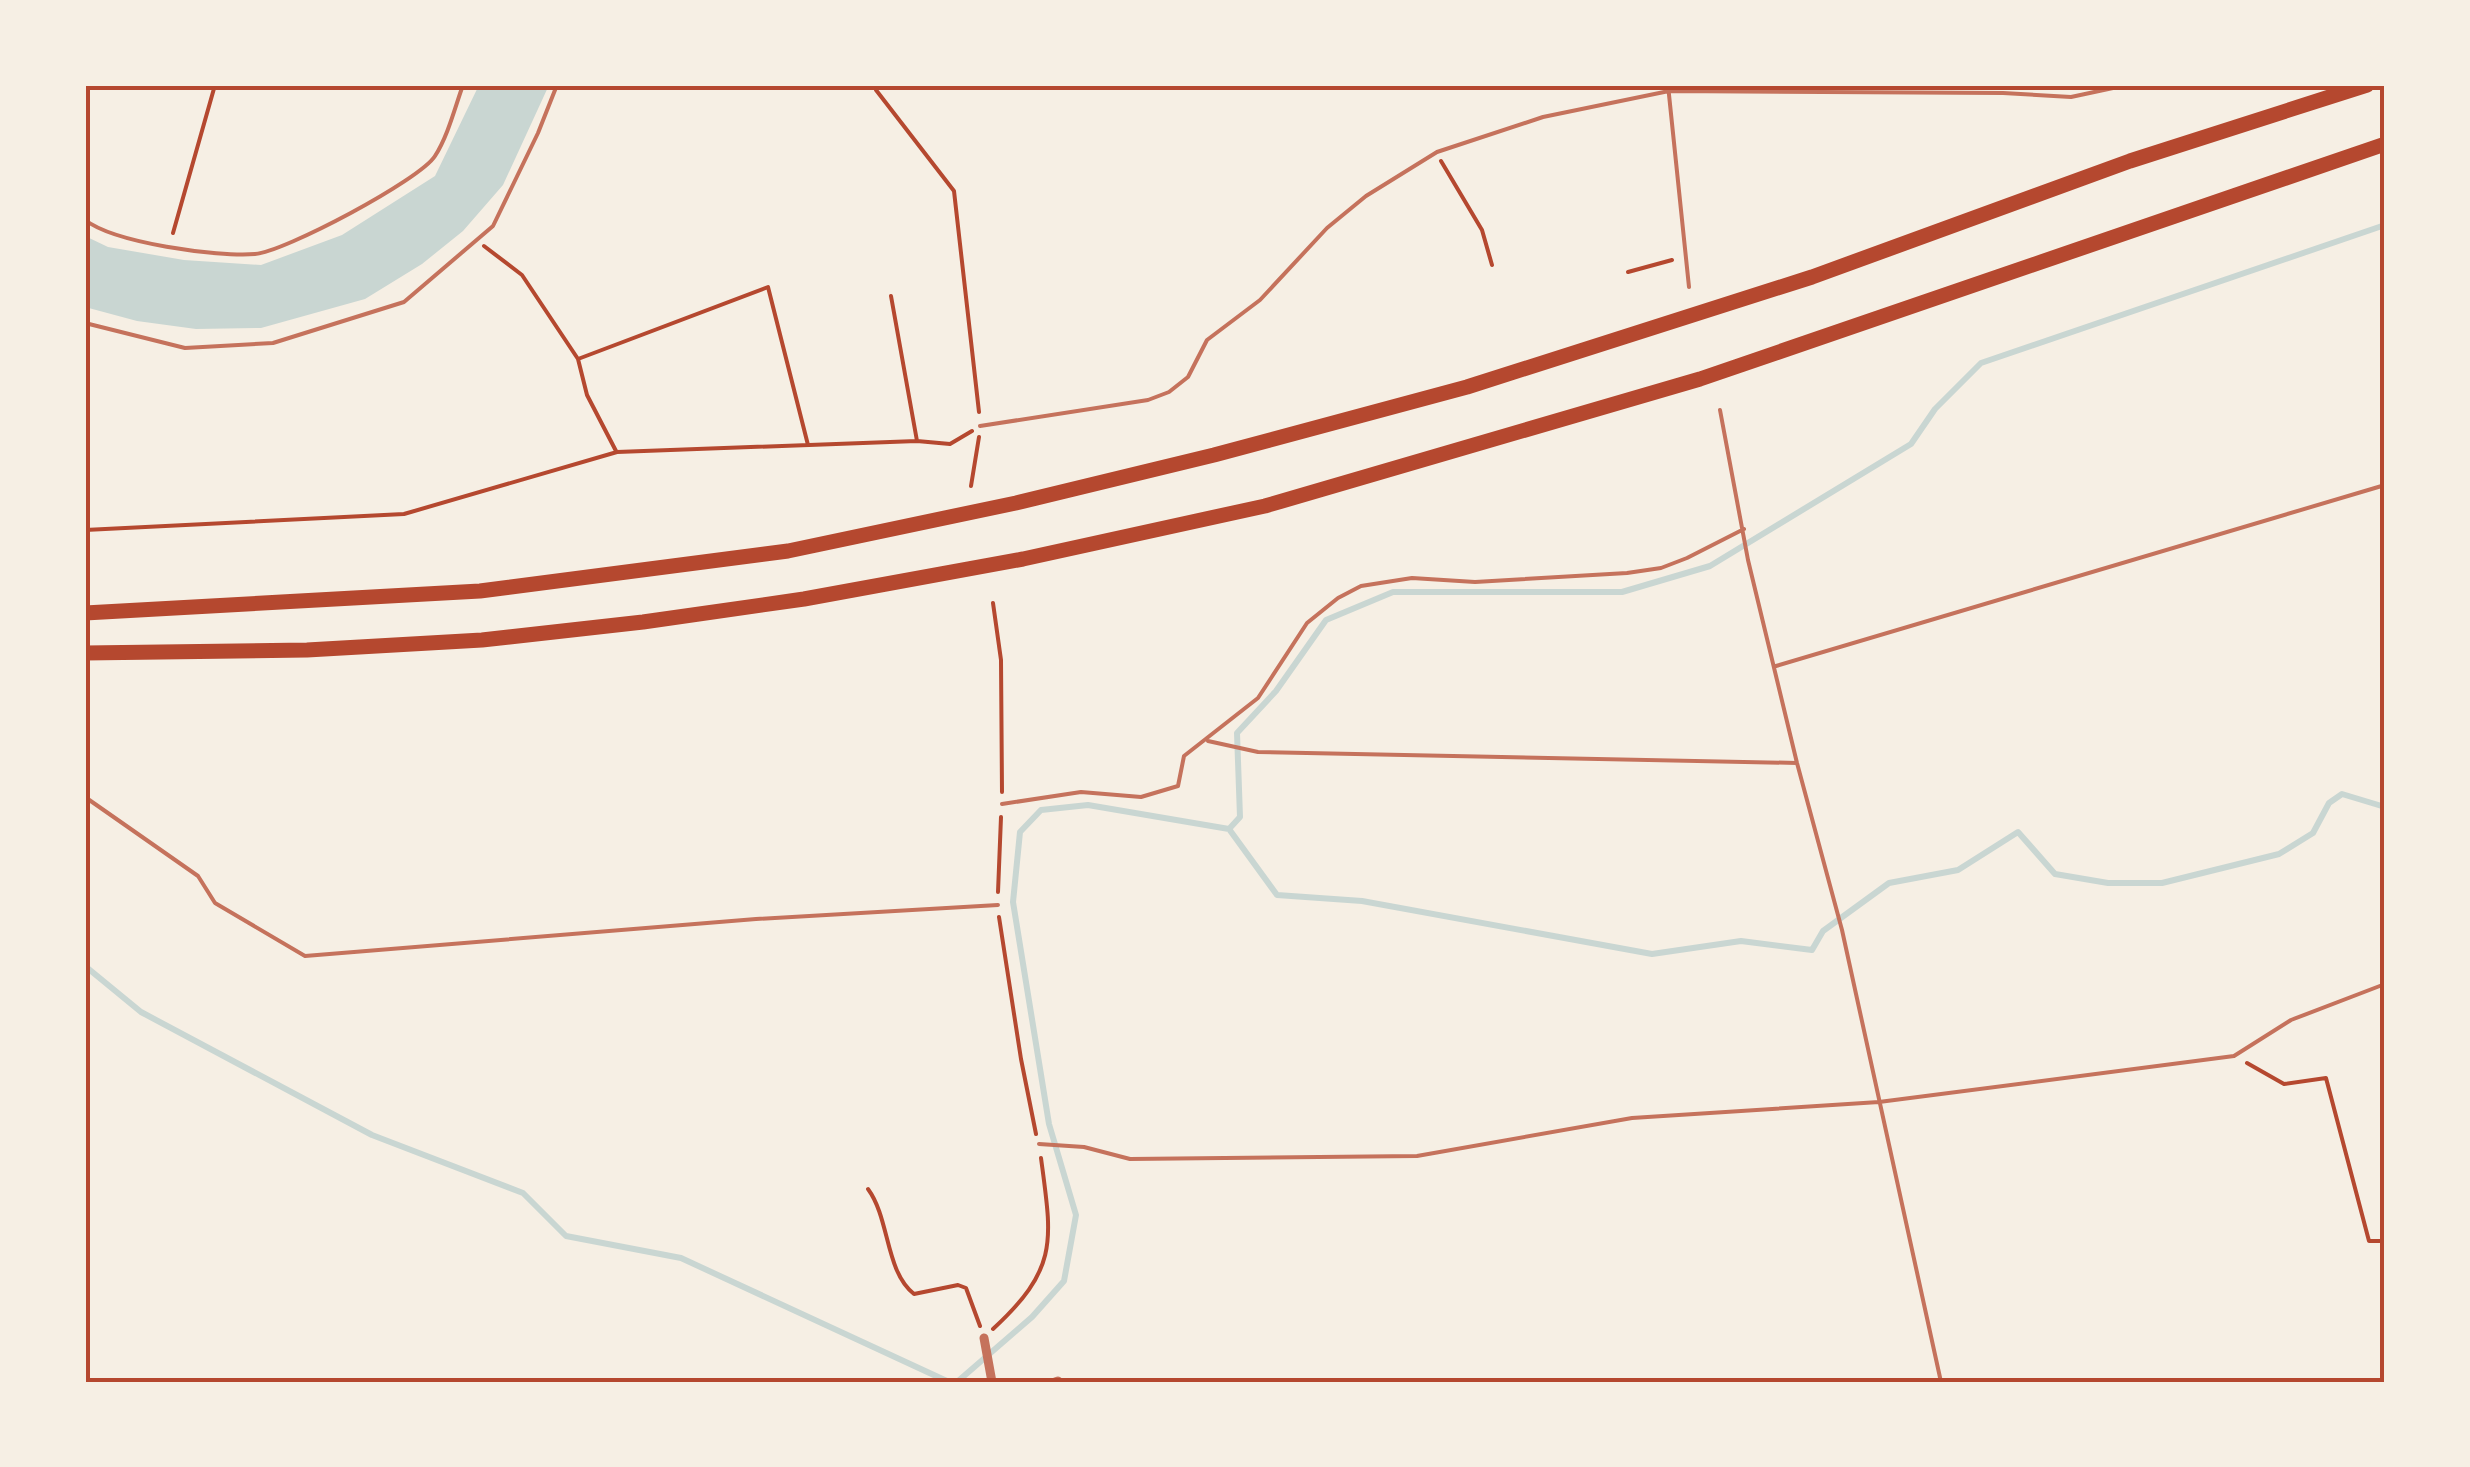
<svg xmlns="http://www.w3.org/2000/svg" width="2470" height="1467" viewBox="0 0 2470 1467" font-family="'Open Sans',sans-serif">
	<rect width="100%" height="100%" fill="#f6efe4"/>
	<path fill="#c9d6d2" d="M479,85H549L503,185L463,231L422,264L365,299L261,328L196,329L137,321L85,307V236L108,247L184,260L261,265L342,235L435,176Z"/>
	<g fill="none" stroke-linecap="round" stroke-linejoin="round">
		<path stroke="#c9d6d2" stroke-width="6" d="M1229,829L1240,817L1237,733L1276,691L1326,620L1393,592H1622L1710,566L1911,444L1935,409L1981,363L2385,225
			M85,966L141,1012L372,1135L523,1193L566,1236L681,1258L949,1382
			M957,1382L1032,1317L1064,1281L1076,1215L1049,1124L1013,902L1020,832L1041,810L1088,805L1229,829L1277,895L1362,901L1652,954L1741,941L1812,950L1823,931L1889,883L1958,870L2018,832L2055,874L2108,883H2162L2279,854L2313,833L2329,803L2342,794L2385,807"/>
		<path stroke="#b5482f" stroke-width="4" d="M876,85V90L954,191L979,412
			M1441,161L1482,230L1492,265
			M173,233L215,85
			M484,246L522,275L578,359L768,287L808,445
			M1628,272L1672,260
			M891,296L917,441
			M578,359L587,395L616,451
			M971,486L979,437
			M85,530L404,514L617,452L917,441L950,444L972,431
			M993,603L1001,660L1002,792
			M998,892L1001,817
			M999,917L1021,1059L1036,1134
			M2247,1063L2284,1084L2326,1078L2369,1241H2385
			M868,1189C890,1219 885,1271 914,1294L958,1285L966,1288L980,1326
			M993,1329C1059,1268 1052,1241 1041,1158"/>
		<path stroke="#c5725c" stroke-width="4" d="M1668,85L1689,287
			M85,220C115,243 216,257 255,254C284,252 420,180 435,156C448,136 455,107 463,85
			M85,323L185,348L273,343L404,302L493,226L538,133L557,85
			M1720,410L1748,560L1797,763L1842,930L1941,1382
			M980,426L1148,400L1169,392L1188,377L1207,340L1260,300L1327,228L1366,196L1437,152L1543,117L1669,91L2003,93L2071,97L2127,85
			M1776,666L2385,485
			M1208,741L1258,752L1797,763
			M85,797L198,876L215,903L305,956L756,919L998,905
			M1002,804L1081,792L1141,797L1178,786L1184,756L1258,698L1307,623L1338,598L1361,586L1412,578L1475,582L1627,573L1661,568L1687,558L1744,529
			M1039,1144L1084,1147L1130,1159L1417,1156L1632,1118L1879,1102L2234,1056L2291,1020L2385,984"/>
		<path stroke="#c5725c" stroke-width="9" d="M984,1338L992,1382
			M1055,1382L1058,1381"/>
		<path stroke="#b5482f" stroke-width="15" d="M85,613L480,591L788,551L1016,503L1214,455L1467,387L1812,277L2130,161L2367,85
			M85,653L307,650L482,640L643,622L804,599L1023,559L1265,506L1700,379L2385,144"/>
	</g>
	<rect width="2470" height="1467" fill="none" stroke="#f6efe4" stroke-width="175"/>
	<rect x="88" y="88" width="2294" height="1292" fill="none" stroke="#b5482f" stroke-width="4"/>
</svg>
